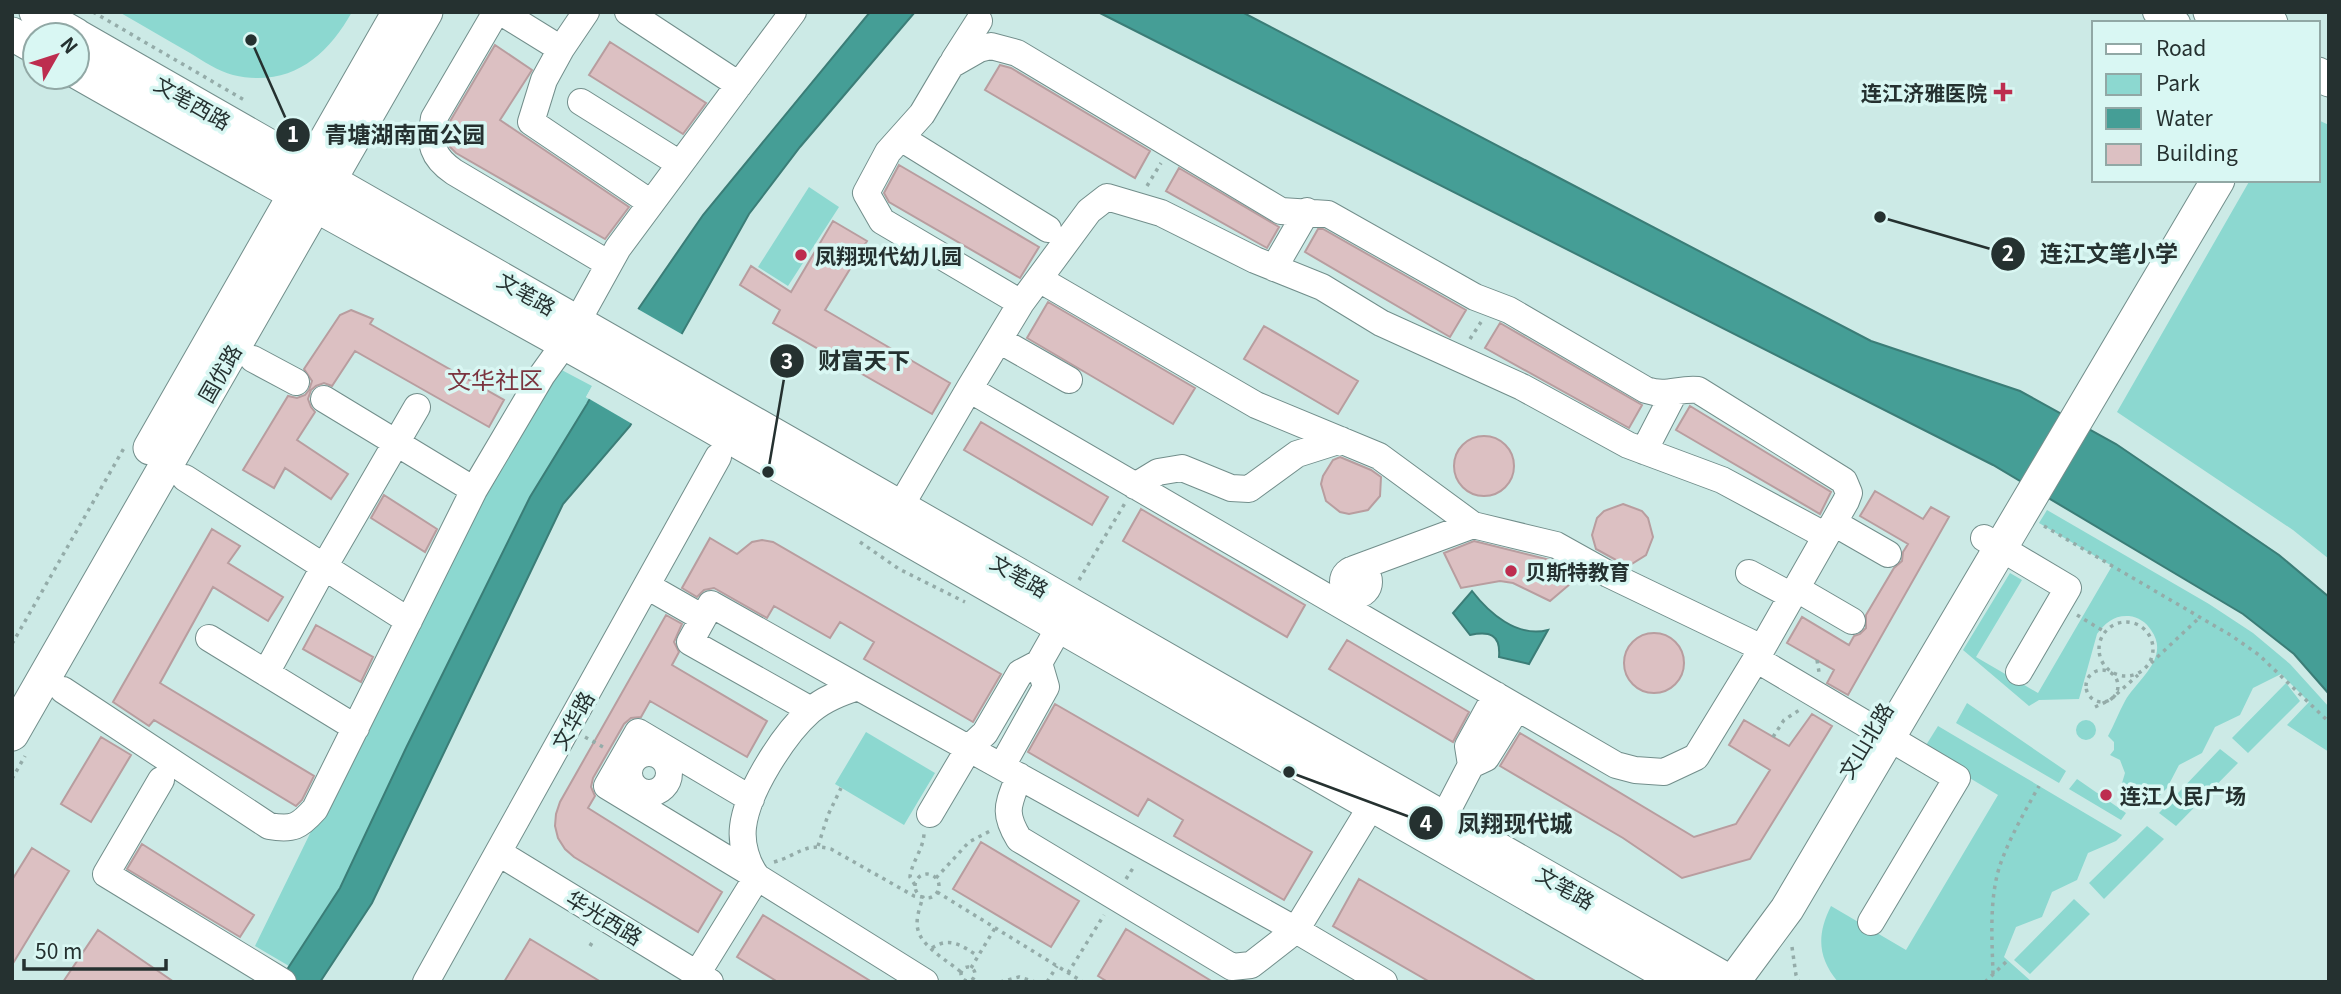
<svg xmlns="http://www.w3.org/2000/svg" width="2341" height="994" viewBox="0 0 2341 994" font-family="Georgia,'Noto Sans SC',serif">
	<rect width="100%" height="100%" fill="#cceae6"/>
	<path fill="#8cd8d0" d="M119,12H352C326,58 289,88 233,75C218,71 203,61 190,53C166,39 143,26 119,12Z
		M2318,120L2329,125V559L2293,530L2117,412L2250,180H2318Z
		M809,187L839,207L788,286L758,267Z
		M556,367L592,386L586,397L589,399L406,748L340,888L289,966L255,946L477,492Z
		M2047,510L2209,604L2253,633L2290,664L2329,707V752L2287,725L2309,702L2281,674L2253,688L2240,715L2215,727L2202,753L2179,765L2167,788L2149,806L2122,783L2125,773L2120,760L2110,755L2114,750V742L2108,736C2114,725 2119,712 2125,701C2137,680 2171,658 2151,630C2146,622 2138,617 2129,616C2114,615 2105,623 2097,634L2079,699L2039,700L2029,706L1963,650L2010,573L2022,580L1976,657L2038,693L2112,566L2039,523Z
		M2286,683L2300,701L2248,753L2232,738Z
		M1967,703L2066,771L2059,783L1956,723Z
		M2076 730a10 10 0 1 1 20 0a10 10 0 1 1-20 0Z
		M1938,726L2122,835L2116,841L2088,853L2077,880L2052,892L2042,917L2016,927L2004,957L2032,982H1838C1817,957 1817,934 1831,906L1906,950L1998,795L1923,750Z
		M866,732L935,773L904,825L835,784Z
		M2220,749L2238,763L2176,826L2159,813Z
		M2077,779L2126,813L2121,820L2069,789Z
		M2147,826L2164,839L2104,899L2089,883Z
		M2074,899L2090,914L2030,974L2014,960Z"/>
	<path fill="#459e96" stroke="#3b7d77" stroke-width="2" d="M870,12H915L800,147L749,214L630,426L563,504L372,903L320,982H279L340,888L406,748L530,497L587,404L639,308L703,215Z
		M1098,12H1242L1871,341L2020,391L2116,444L2279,555L2329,597V694L2294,654L2243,614L1993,465Z
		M1472,591C1489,613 1517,638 1548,630L1529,664L1499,657C1501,634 1489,631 1470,635L1453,613Z"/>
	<path fill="#cceae6" d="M636,308L685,336L634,425L586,397Z"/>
	<path fill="#dcc0c2" stroke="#b89d9f" stroke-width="2" d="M610,42L706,103L683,134L589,75Z
		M495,45L532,70L500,120L629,207L605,239L456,153L450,147L448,135L449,123Z
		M1000,65L1011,68L1150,151L1135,178L985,90Z
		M899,165L1039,247L1020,278L889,202L884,193Z
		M1179,168L1279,227L1267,248L1166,191Z
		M833,221L867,241L825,310L950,383L932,414L773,323L780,310L740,285L751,266L791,292Z
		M1318,229H1323L1466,310L1450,337L1305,252Z
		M1048,302L1195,388L1173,424L1027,338Z
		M351,310L373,319L370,324L504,400L489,427L355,351L332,386L324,383L316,386L311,390L308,399L311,407L315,412L297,440L348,474L331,499L285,468L274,488L243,470L288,396L297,398L305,395L309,390L312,381L304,369L340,315Z
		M1500,323L1642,405L1629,428L1485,348Z
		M1264,326L1358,381L1338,414L1244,359Z
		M1690,406L1831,492L1820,514L1676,430Z
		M981,422L1108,497L1092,525L964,450Z
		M1454 466a30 30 0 1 1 60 0a30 30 0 1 1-60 0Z
		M1340,457L1371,470L1381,477L1380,496L1368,510L1349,514L1340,512L1326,501L1321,484L1323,476L1333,460Z
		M1875,491L1923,519L1931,507L1949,517L1848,695L1827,683L1834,670L1787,643L1802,617L1849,645L1854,636L1860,634L1866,628V615L1894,568L1902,561L1903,552L1908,544L1860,516Z
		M384,495L437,529L425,552L371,518Z
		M1623,504L1642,511L1648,518L1653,537L1646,555L1630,565H1625L1596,549L1592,535L1597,518L1604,511Z
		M1141,509L1305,605L1287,637L1123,541Z
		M212,529L240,546L228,563L283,597L268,621L213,587L160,683L314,776L302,800L296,806L154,720L149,726L113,702Z
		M710,538L737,554L752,542L762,540L773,542L1001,674L973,722L864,659L874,642L840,622L830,638L774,606L767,618L714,588L704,590L697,597L682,588Z
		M1474,541L1550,560L1568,570L1576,579L1550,601L1513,583L1500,581L1461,588L1444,553Z
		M666,615L682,624L674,642L679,652L672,665L767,721L747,757L650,701L641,717L631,718L624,724L593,778L591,787L595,796L588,808L722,892L698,932L574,857L565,849L558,838L555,826L556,814L560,802Z
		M316,625L373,657L361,682L303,649Z
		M1624 663a30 30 0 1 1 60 0a30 30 0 1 1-60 0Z
		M1347,640L1469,712L1453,742L1329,669Z
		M1055,704L1312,852L1284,900L1174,836L1183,820L1148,799L1138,816L1028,752Z
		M1812,714L1832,726L1750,859L1682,878L1623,838L1500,766L1520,733L1694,837L1736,824L1770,770L1729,745L1744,720L1789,746Z
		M101,737L131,755L91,822L61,804Z
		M981,842L1079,901L1051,947L953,889Z
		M142,844L254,915L240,937L127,869Z
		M32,848L69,871L12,965V880Z
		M1359,879L1537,982H1430L1333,926Z
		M763,915L872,982H778L737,957Z
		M1126,929L1213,982H1108L1098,976Z
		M98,930L174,982H63Z
		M530,939L601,982H504Z"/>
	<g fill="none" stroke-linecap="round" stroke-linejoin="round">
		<g stroke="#728e8b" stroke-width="28">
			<path id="minor" d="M496,12L434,118C429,144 432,157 454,172L609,264
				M501,12L561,49
				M586,12L561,49L544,80L531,122L651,203
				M628,12L739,85
				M2156,12L2177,23
				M991,46L1017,53L1281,211L1328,214L1475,297L1509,310L1646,390C1667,397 1678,388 1698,390L1844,481L1849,493L1846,501L1756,659L1696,757L1664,772L1635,770L1616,765L969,389L1021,303L882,221L866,193L888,152L922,114L951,65L979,49Z
				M954,60L979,21
				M581,102L680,164
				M901,138L1048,229
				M1274,268L1307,211
				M1039,279L1256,405L1379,456L1473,525L1556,545L1608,574L1762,648
				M1021,303L1089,211L1107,197L1161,213L1255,260L1322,287L1381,323L1522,387L1628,445L1722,480L1826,536
				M577,322L618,248L793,12
				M999,340L1069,380
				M253,359L296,382
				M324,399L474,490
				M1644,451L1674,393
				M185,478L409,621
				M1135,486L1158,472L1182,468L1231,488L1249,489L1297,454L1341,440
				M900,507L969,389
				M1834,523L1888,554
				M1984,538L2068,588L2019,672
				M1354,569L1473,525
				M1343 582a13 13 0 1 1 26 0a13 13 0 1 1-26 0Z
				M1749,573L1792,596
				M647,586L703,618
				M1797,589L1852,621
				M209,638L356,728
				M1756,659L1957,778L1871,922
				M266,673L324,567L417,407
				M63,690L269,826C293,830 299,827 315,809L474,490L542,375L565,343
				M811,710L690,642L711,604L858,687
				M629 773a20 20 0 1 1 40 0a20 20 0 1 1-40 0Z
				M1471,765L1468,746L1496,695
				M1002,766L1046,687L1039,663
				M1019,776C1009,804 1002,811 1019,839L1232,967L1251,965L1296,930L1372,805
				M161,780L106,874L283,982
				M930,814L969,748L985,733L1020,673L1039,663L1060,626
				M1444,817L1471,765L1486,758L1517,708
				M499,853L710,982
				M697,974L757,877L607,786L638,732L751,799
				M426,982L718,457
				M925,982L757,877C747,864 741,844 743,827C747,791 784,734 810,711C824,699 840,693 858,687L1296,930L1384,982"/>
		</g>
		<g stroke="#728e8b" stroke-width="35">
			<path id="major" d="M36,12L76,35
				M2210,12L2228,23
				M2253,12L2271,23
				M12,34L35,47
				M77,36L1730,982
				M77,72C259,176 444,275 627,378C980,577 1330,781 1681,982
				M2318,74L2329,80
				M150,448L399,12
				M12,734L426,12
				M1733,982L1787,909L2218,180"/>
		</g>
		<path stroke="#94aca9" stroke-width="3.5" stroke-dasharray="3.5 5" stroke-linecap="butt" d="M93,12L246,101
			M1147,186L1161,163
			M1470,339L1481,322
			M2044,526L2232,636L2259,655L2329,722
			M860,542L899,569L965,602
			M1079,580L1125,503
			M2077,615L2105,632
			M2099 649a27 27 0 1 1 54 0a27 27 0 1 1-54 0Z
			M12,644L124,448
			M1817,660L1819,672
			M2151,663L2199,618
			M2086 686a16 16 0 1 1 32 0a16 16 0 1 1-32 0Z
			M2095,707L2110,700L2138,675
			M585,737L603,747
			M1773,737L1784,720L1801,709
			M12,779L25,756
			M818,846L828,815L841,788
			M774,862C797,856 804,842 831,849L914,896L923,897C920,907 915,920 918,930C922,947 948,961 961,972
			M915 886a12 12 0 1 1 24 0a12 12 0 1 1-24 0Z
			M936,878L969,842L992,830
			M1126,879L1135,865
			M915,885L910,877C912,861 923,850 924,834
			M937,892L1083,982
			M590,946L593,941
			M1792,947L1796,975L1799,982
			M932,948C950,936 962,946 978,956
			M961 974a7 7 0 1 1 14 0a7 7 0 1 1-14 0Z
			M971,968L995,928
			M1068,973L1104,915
			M1993,974C1992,938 1989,899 2000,865C2010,837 2025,811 2039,786
			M1000,982L1019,977L1035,982
			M1047,982L1057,966
			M1985,982L2008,960"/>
		<use href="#minor" stroke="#fff" stroke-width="26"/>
		<use href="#major" stroke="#fff" stroke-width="33"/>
	</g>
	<g fill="#bd2d4f" stroke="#d9f7f3" stroke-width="2.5">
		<path d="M1999.5 81.5h7v7h7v7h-7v7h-7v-7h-7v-7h7z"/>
		<circle cx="801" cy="255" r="7"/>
		<circle cx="1511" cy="571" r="7"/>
		<circle cx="2106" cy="795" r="7"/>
	</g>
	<g text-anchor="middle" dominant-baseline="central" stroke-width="7" stroke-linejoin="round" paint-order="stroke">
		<g font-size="21" font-weight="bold" fill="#253130" stroke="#d9f7f3" text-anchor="start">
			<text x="1987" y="92" text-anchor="end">连江济雅医院</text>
			<text x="815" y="255">凤翔现代幼儿园</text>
			<text x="1525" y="571">贝斯特教育</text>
			<text x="2120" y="795">连江人民广场</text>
		</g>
		<g font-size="21" fill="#253130" stroke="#d9f7f3">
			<text transform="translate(193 102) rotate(30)">文笔西路</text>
			<text transform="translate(527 293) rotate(30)">文笔路</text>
			<text transform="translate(219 373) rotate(-60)">国优路</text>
			<text transform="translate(1020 575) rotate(30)">文笔路</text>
			<text transform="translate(572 720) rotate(-61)">文华路</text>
			<text transform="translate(1865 740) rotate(-59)">文山北路</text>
			<text transform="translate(1566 887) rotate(30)">文笔路</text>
			<text transform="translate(605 917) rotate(31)">华光西路</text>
		</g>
		<g font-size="24" fill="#7b343f" stroke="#d9f7f3">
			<text x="495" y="378">文华社区</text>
		</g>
	</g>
	<path fill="none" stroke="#253130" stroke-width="2.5" d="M251 40L293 135M1880 217L2008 254M768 472L787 361M1289 772L1426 823"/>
	<g fill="#253130" stroke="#d9f7f3" stroke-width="2.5">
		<circle cx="251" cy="40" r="7"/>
		<circle cx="1880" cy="217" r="7"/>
		<circle cx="768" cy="472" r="7"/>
		<circle cx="1289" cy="772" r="7"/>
		<circle cx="293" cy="135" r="18"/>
		<circle cx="2008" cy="254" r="18"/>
		<circle cx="787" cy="361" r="18"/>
		<circle cx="1426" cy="823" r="18"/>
	</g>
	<g font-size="21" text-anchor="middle" font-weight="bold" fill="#fff">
		<text x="293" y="142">1</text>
		<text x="2008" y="261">2</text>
		<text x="787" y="369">3</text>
		<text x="1426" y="831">4</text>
	</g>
	<g font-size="23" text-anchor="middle" font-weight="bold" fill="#253130" stroke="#d9f7f3" stroke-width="7" stroke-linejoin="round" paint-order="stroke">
		<text x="405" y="143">青塘湖南面公园</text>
		<text x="2109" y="262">连江文笔小学</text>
		<text x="864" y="369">财富天下</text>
		<text x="1515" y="832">凤翔现代城</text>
	</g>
	<rect width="2341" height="994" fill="none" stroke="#253130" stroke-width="28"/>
	<rect x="2092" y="21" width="228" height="161" fill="#d9f7f3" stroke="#91a8a5" stroke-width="2"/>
	<rect x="2106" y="44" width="35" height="10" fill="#ffffff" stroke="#91a8a5" stroke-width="2"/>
	<text x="2156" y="56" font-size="21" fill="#253130">Road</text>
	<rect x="2106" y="74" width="35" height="21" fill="#8cd8d0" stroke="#91a8a5" stroke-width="2"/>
	<text x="2156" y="91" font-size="21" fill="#253130">Park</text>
	<rect x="2106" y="108" width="35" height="21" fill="#459e96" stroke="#91a8a5" stroke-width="2"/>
	<text x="2156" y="126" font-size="21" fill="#253130">Water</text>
	<rect x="2106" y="144" width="35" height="21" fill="#dcc0c2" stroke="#91a8a5" stroke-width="2"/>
	<text x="2156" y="161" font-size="21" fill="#253130">Building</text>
	<g transform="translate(56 56) rotate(51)"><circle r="33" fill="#d9f7f3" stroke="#91a8a5" stroke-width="2"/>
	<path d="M0-5L12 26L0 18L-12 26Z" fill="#bd2d4f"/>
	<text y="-10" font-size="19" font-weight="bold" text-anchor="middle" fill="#253130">N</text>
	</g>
	<path d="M24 959v10h142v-10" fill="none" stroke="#253130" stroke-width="3.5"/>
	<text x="35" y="959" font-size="21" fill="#253130" stroke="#d9f7f3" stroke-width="5" paint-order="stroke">50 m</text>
</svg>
